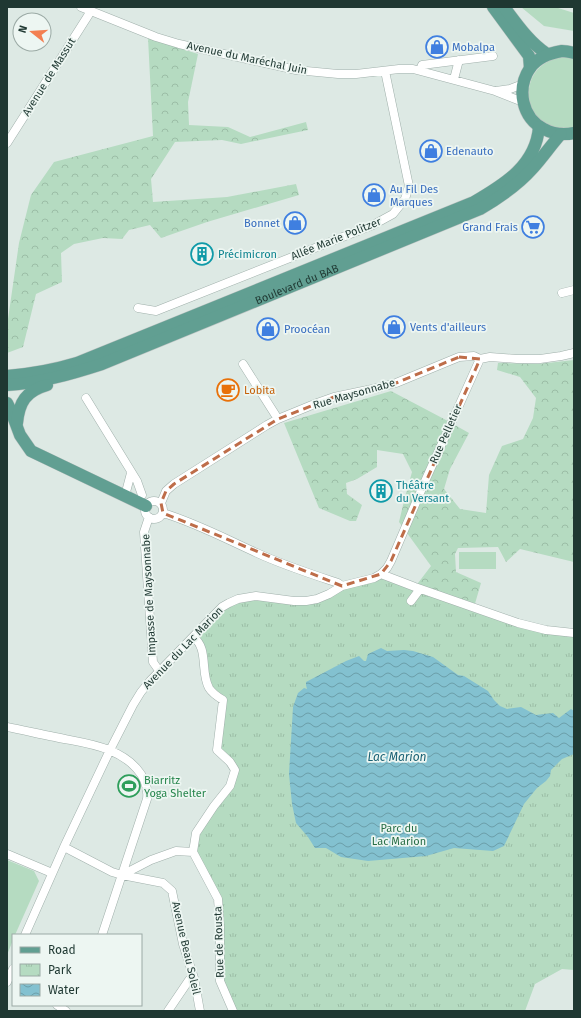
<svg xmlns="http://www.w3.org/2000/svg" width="581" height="1018" viewBox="0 0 581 1018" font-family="'Fira Sans',sans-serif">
	<defs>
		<pattern id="forest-crowns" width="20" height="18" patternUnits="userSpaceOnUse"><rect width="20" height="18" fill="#b5dbc1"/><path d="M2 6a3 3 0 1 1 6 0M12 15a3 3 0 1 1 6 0" fill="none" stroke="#9bbda6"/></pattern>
		<pattern id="park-tufts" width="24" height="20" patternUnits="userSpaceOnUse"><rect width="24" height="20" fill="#b5dbc1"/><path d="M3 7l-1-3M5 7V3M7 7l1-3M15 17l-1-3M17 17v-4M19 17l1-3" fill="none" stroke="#9bbda6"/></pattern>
		<pattern id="water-waves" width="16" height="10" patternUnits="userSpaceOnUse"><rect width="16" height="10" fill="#83c1d0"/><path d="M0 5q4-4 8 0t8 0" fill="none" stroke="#6b9ea9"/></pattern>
	</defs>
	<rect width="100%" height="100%" fill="#dde9e4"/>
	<path fill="#b5dbc1" d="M521,7H555L574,13V31L544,26Z
		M565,57L574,59V129H572C566,129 552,128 547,126C546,125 544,124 542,122C524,108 524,77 544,64C550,59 557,58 565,57Z
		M459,552H496V569H459Z
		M7,860L34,871L39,881L15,935H13V940L7,955Z"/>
	<path fill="url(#forest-crowns)" d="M148,38L198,54L188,102L189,125L228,127L250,137L306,122L308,130L241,144L222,140L175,142L151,179L153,202L227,197L296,184L299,195L207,222L161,238L150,225L129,230L122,239L103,238L74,244L61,253L62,282L36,294L23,347L7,353V326L19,243L31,195L54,162L153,136Z
		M574,360V562L520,549L506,562L498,547L458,548L455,554L456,572L481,583L474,607L415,587L431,566L399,522L405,497L412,472L403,454L377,450V467L357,479L346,483L347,494L362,505L356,521H350L319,508L284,423L391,391L446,420L469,433L450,469L444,489L460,509L486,513L489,475L502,446L523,439L533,418L536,398L520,377L497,370L498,363L538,364Z"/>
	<path fill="url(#park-tufts)" d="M381,574L518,623L574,633V970L562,969L535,984L525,1011H233L220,981L218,899L193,852L196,833L214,806L235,770L217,750L223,701L213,693L202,646L193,637L222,607L238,599L306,601Z"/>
	<path fill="url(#water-waves)" d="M381,648L387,651L404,650L413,651L433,657L458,675L464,676L488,691L494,700L500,706L507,709L521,707L536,715L553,713L559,718L571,709L574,711V754L562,759L551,770L550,776L546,781L537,788L524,804L504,846L493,851L454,848L426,856L368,861L341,857L326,848H315L308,837L296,823L292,804L289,774L293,707L298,693L304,688L307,689L306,685V682L346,661L359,656L364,661H366L368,654Z"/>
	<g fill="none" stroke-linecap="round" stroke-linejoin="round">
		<g stroke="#a0b0ab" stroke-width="9">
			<path id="street" d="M81,7L156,37L179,44L296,70L338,74H356L399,69H413L495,91L523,102
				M420,70L422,65L493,56
				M454,79L459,60
				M496,91L510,89L523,84
				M7,143L91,11
				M562,293L574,290
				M138,308L156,311L373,225L393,214L405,199L409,186L385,71
				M243,364L278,419
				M86,398L137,481L142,495
				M130,498L126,492L131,473
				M145 510a9 9 0 1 1 18 0a9 9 0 1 1-18 0Z
				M161,503L166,491L174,484L267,425L278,419L317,403L334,397L377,388L396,383L459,357L474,356L480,359L490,357L517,359H540L561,356L574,353
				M163,513C196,523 226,539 257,553C283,565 311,574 338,583L342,586
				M149,517L144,532L153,662L160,672
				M381,574L387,568L391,561L426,479L480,359
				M411,601L420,589
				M193,637C209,648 200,672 209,688C212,693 218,697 223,700L217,750L230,762L235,770L230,786L214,806L196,833L193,852
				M7,727C23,730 39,734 55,737C73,741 92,743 109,750C129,758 150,775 147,799L102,935
				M64,847L112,872L122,875L151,860L176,851L193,852
				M193,852L218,899L220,926V981L233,1011
				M7,854L52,873
				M122,875L163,883L172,891L183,944L194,978L200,1011
				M25,935L64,847L110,750L133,705L141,692L150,681L222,607L229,603L238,599L256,596L294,601H306L317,599L329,594L342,586L374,578L381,574L415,587L518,623L546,630L574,633
				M7,982L13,969
				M57,1005L66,1011
				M168,1011L189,980L194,978"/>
		</g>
		<g stroke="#bcc3c2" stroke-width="13">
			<g id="primary">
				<path d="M493,7L529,56L530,68"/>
				<path d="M504,7C517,24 529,42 547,54"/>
				<path d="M574,53C570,52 566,51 562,51C550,53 537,58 530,68C516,89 522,118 544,129C553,134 564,135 574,133"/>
				<path d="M7,376C31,374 54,370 77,363L474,202C505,184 536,165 539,127"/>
				<path id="s1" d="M7,385C40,383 71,374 102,364L480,209C499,198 518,185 533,168C543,157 551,145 561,134"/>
				<path d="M7,403L11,411L20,435L31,451L146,506"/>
				<path d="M17,423C19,402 26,391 47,385"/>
			</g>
		</g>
		<use href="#street" stroke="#fff" stroke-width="8"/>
		<use href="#primary" stroke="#619f92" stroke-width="12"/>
	</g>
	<path fill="none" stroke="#be6d49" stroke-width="3" stroke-dasharray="8 5" stroke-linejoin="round" d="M459,357L480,359L391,561L381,574L342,586L163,513L161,503L166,491L174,484L278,419L334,397L396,383Z"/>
	<defs>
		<g id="shop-ring" transform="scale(1.15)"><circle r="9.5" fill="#edf6f2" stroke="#3f7fe0" stroke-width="1.5"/><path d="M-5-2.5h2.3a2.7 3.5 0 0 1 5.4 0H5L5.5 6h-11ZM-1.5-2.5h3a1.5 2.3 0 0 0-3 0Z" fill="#3f7fe0"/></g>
		<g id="supermarket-ring" transform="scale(1.15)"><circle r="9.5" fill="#edf6f2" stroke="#3f7fe0" stroke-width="1.5"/><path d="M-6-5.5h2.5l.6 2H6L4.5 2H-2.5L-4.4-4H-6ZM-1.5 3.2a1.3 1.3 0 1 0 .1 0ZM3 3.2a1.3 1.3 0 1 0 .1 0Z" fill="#3f7fe0"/></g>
		<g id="building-ring" transform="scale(1.15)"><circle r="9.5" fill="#edf6f2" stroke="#0f9aa8" stroke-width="1.5"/><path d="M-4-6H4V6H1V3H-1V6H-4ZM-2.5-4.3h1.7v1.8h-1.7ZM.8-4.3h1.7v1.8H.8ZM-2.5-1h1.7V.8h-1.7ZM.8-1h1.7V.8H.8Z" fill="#0f9aa8"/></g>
		<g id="cafe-ring" transform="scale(1.15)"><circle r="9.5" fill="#edf6f2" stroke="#e8710a" stroke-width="1.5"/><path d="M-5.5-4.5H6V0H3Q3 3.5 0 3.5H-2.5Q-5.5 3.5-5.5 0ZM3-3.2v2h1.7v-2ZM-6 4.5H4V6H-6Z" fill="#e8710a"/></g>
		<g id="stadium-ring" transform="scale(1.15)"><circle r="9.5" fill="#edf6f2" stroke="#2e9e5b" stroke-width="1.5"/><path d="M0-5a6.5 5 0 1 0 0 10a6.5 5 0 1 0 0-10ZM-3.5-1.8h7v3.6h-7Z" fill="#2e9e5b"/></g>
	</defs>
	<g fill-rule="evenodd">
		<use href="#shop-ring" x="437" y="47"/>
		<use href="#shop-ring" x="431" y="151"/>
		<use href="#shop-ring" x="374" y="195"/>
		<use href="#shop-ring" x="295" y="223"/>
		<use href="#supermarket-ring" x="533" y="227"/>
		<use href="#building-ring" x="202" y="254"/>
		<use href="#shop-ring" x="394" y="327"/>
		<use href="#shop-ring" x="268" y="329"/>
		<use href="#cafe-ring" x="228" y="390"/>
		<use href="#building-ring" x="381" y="491"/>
		<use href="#stadium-ring" x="129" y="786"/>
	</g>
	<g text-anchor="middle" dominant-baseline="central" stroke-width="3.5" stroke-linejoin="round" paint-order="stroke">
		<g font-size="11" fill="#366cbe" stroke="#edf6f2" text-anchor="start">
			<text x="452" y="47">Mobalpa</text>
			<text x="446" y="151">Edenauto</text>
			<text x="390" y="189">Au Fil Des<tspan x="390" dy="13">Marques</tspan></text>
			<text x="280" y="223" text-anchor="end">Bonnet</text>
			<text x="518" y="227" text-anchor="end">Grand Frais</text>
			<text x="410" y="327">Vents d'ailleurs</text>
			<text x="284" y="329">Proocéan</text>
		</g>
		<g font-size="11" fill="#1f3832" stroke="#edf6f2">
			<text transform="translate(247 58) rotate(12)">Avenue du Maréchal Juin</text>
			<text transform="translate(49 77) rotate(-58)">Avenue de Massut</text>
			<text transform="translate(336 239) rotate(-22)">Allée Marie Politzer</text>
			<text stroke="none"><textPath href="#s1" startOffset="308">Boulevard du BAB</textPath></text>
			<text transform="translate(354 394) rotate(-16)">Rue Maysonnabe</text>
			<text transform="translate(446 434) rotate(-66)">Rue Pelletier</text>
			<text transform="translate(149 595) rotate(-93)">Impasse de Maysonnabe</text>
			<text transform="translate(183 648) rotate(-46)">Avenue du Lac Marion</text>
			<text transform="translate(219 942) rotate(-92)">Rue de Rousta</text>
			<text transform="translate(186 948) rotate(77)">Avenue Beau Soleil</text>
		</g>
		<g font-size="11" fill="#0d838f" stroke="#edf6f2" text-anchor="start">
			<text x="218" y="254">Précimicron</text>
			<text x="396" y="485">Théâtre<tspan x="396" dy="13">du Versant</tspan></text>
		</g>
		<g font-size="11" fill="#c56008" stroke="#edf6f2" text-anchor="start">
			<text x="244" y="390">Lobita</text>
		</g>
		<g font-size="11" fill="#27864d" stroke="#edf6f2" text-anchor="start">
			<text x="144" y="780">Biarritz<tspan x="144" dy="13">Yoga Shelter</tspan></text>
		</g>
		<g font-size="11" fill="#296f47" stroke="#edf6f2">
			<text x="399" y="828">Parc du<tspan x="399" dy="13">Lac Marion</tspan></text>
		</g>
		<g font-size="12" font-style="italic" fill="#196174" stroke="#edf6f2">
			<text x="397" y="757">Lac Marion</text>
		</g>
	</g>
	<rect width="581" height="1018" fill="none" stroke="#1f3832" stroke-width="16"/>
	<rect x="12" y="934" width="130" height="72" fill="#edf6f2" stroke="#9baaa5"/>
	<rect x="20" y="947" width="20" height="6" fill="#619f92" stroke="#9baaa5"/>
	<text x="48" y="954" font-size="12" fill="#1f3832">Road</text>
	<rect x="20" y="964" width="20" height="12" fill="url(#park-tufts)" stroke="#9baaa5"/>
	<text x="48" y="974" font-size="12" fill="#1f3832">Park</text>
	<rect x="20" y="984" width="20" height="12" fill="url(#water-waves)" stroke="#9baaa5"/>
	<text x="48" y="994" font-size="12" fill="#1f3832">Water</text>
	<g transform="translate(32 32) rotate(287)"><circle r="19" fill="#edf6f2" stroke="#9baaa5"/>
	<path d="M0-3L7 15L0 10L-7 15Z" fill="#f37f51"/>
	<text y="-6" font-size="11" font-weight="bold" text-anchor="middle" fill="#1f3832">N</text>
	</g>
</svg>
